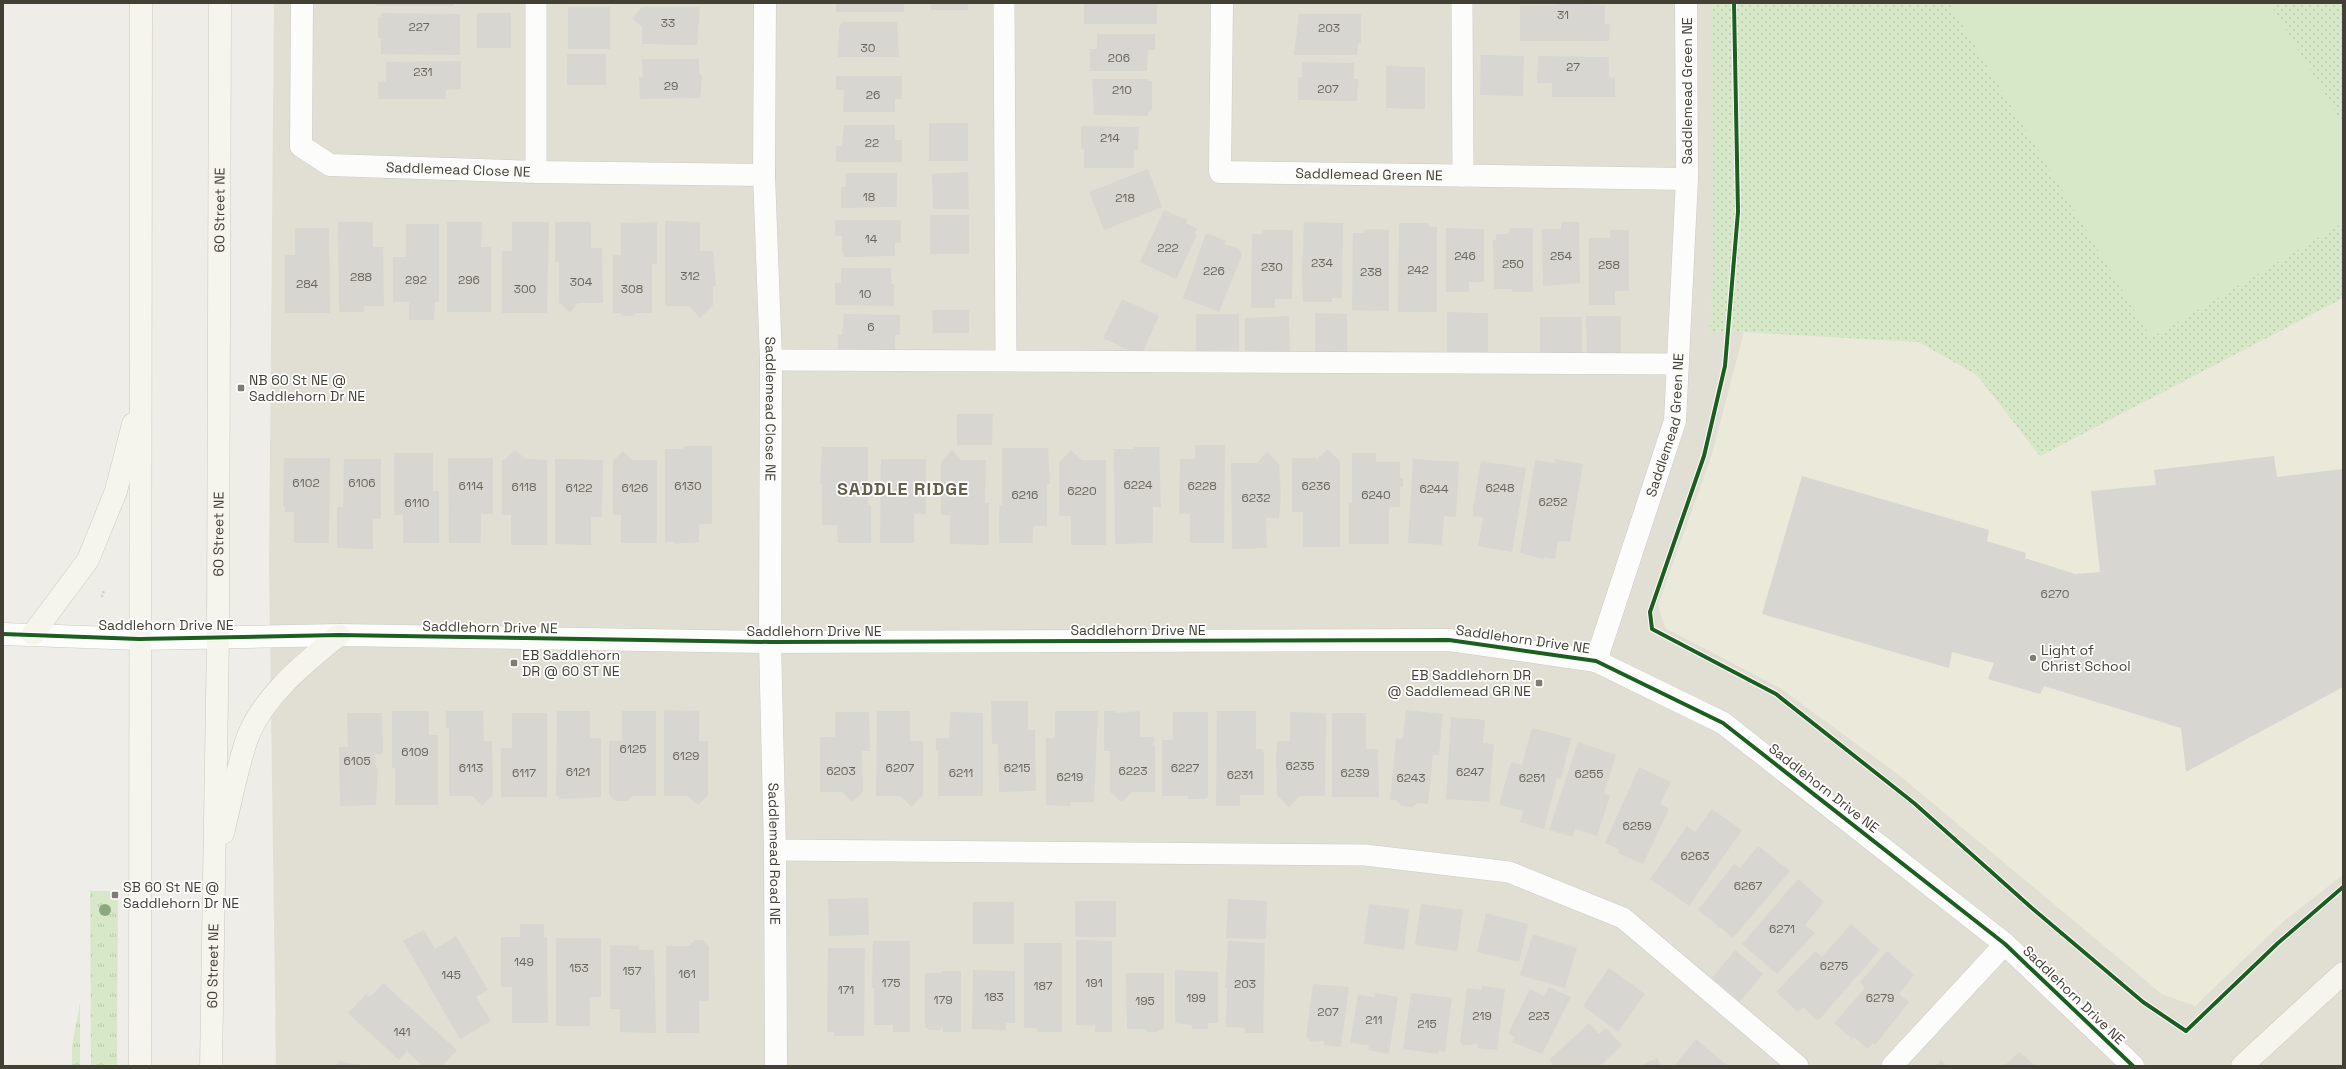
<svg xmlns="http://www.w3.org/2000/svg" width="2346" height="1069" viewBox="0 0 2346 1069" font-family="'Space Grotesk',sans-serif">
	<defs>
		<pattern id="grass-tufts" width="24" height="20" patternUnits="userSpaceOnUse"><rect width="24" height="20" fill="#d7e8c8"/><path d="M3 7l-1-3M5 7V3M7 7l1-3M15 17l-1-3M17 17v-4M19 17l1-3" fill="none" stroke="#bac8ac"/></pattern>
		<pattern id="park-dots" width="8" height="8" patternUnits="userSpaceOnUse"><rect width="8" height="8" fill="#d7e8c8"/><path d="M2 2h.1M6 6h.1" fill="none" stroke="#bac8ac" stroke-width="1.8" stroke-linecap="round"/></pattern>
	</defs>
	<rect width="100%" height="100%" fill="#eeede7"/>
	<path fill="#e1dfd4" d="M274,3H2343V1066H276L269,565Z"/>
	<path fill="#ebe9d9" d="M2343,298V875L2285,920L2195,1006L2162,994L1899,775L1780,688L1665,628L1658,605L1712,454L1744,332L1919,342L1977,375L2040,456Z"/>
	<path fill="url(#grass-tufts)" d="M90,891H118L117,1066H91Z
		M80,1004V1066H72V1046Z"/>
	<path fill="url(#park-dots)" d="M1712,3H2343V298L2040,456L1977,375L1919,342L1744,332H1710L1713,271Z"/>
	<path fill="#d7e8c8" d="M1949,3H2270L2343,124V223L2151,338Z"/>
	<path fill="#d7d6d0" d="M377,3H454V6H376Z
		M836,3H904V12H836Z
		M931,3H968V10H931Z
		M1084,3H1157V24H1084Z
		M1557,3L1605,5V24H1610L1609,41H1520V5H1557Z
		M568,7H610V49H568Z
		M642,7H700L697,45L642,44V27L632,18Z
		M381,13L460,14V55L381,54V38H378V17H380Z
		M477,13H511V48H477Z
		M1299,14H1361V43H1358L1357,55H1294Z
		M842,22H897L899,57H838L839,28Z
		M1097,34H1155V50H1148L1147,71H1090V49H1097Z
		M567,54H606V85H567Z
		M1481,55L1524,56L1523,96L1480,95Z
		M1538,56L1609,57V77L1615,78V97H1552V83H1537Z
		M642,59H699V73L702,77L700,98L640,99L639,77H643Z
		M461,61V89L446,90V99H378V82H386V62Z
		M1302,62L1354,63V79H1358L1357,101L1298,100V77H1302Z
		M1386,66L1425,67V109L1386,108Z
		M836,76H902V99H895V112H843L844,90H836Z
		M1092,79H1148V81H1152V110L1148,113V116L1094,115Z
		M929,123H968V161H929Z
		M844,125H895V140H902V162H836V146H842Z
		M1081,126L1139,127L1138,150H1134V168H1084V149H1081Z
		M1148,169L1162,207L1104,230L1089,192Z
		M968,172L969,209H933L932,174Z
		M846,173H897V207L841,208V187H846Z
		M1164,210L1187,220L1186,223L1197,229L1194,234L1197,235L1176,279L1140,262Z
		M930,215H969V254H930Z
		M835,220H901V243H895V256L844,257L843,252H842V236H835Z
		M665,221L700,222V251H713L716,286H713V305L700,318L689,306H665Z
		M338,222H373V247H383L384,306H364V312H339Z
		M447,222H482L481,247H491V312H447Z
		M512,222H549L547,313H502V251H512Z
		M555,222H591V248H602L603,303H578L570,312L559,303V262H555Z
		M657,222V264H652V313H636L633,316H623L620,313H613V255H621V223Z
		M1304,222L1343,223L1342,298H1332V302H1303L1302,271Z
		M1561,222H1579L1580,283L1543,286L1542,229H1561Z
		M1399,223H1429V227H1437V312H1398Z
		M406,224H439V302H435L434,320H409V302H393V257H406Z
		M295,228H329L330,313H285V255H295Z
		M1446,228L1484,229V282H1469V292H1446Z
		M1510,228H1533V292H1512V289H1494L1493,240H1496V234H1508Z
		M1369,229L1389,230V311L1352,310L1353,233H1364V230Z
		M1263,230H1293L1292,299H1275V308H1251L1252,234H1263Z
		M1610,230H1629V291H1615V305H1589V238H1610Z
		M1206,233L1226,241L1225,244L1239,249L1242,255L1219,312L1183,298Z
		M841,268H891V284H894V306L835,305V283H841Z
		M1122,299L1159,316L1141,356L1103,338Z
		M932,310H969V333H933Z
		M1447,312L1488,313V356H1447Z
		M1315,313L1347,314V355H1315Z
		M844,314L900,315V335H895V350L838,349V335H842Z
		M1196,314H1239V357H1196Z
		M1289,316L1290,356L1245,357V318Z
		M1586,316H1621V355H1587Z
		M1540,317H1582V356H1540Z
		M957,414H993L992,445H957Z
		M1195,445H1225L1224,543H1190V514H1179L1180,459H1195Z
		M684,446H712V524H699V542L675,544V542H665V449H683Z
		M822,447H868V505H871V543H838L837,525H822V484H820Z
		M1134,447H1159L1161,507H1153V543L1115,544L1114,449H1134Z
		M1002,448H1048L1050,484H1047V526H1033V543H999V505H1002Z
		M1327,449L1340,461V547H1303V512H1292V458H1316V461Z
		M514,450L526,459L547,460V545H511V515H502V460H505Z
		M952,450L961,460H986L985,503H989V545L950,544V515H941V462Z
		M1071,450L1082,460H1106V545H1071V516H1059V462Z
		M623,451L632,460H657V543H621V515H613V461Z
		M1267,452L1279,464L1281,495L1279,518H1266L1267,548L1232,549L1231,463H1257Z
		M394,453H433V491H439V543H403V515H394Z
		M1352,453H1376V462H1400V478H1403V487H1400V507H1391L1389,509V544H1349V503H1352Z
		M2274,456L2277,477L2342,469L2343,687L2186,772L2181,728L2044,686L2040,694L1988,679L1994,663L1952,652L1949,668L1762,614L1802,476L1989,530L1987,541L2026,553L2025,558L2075,574L2100,572L2091,491L2156,485L2154,470Z
		M284,458H330L329,543H294V512H285V507H283Z
		M448,458H493V514H481V543H449Z
		M344,459H381V515L380,519H373V549L337,548V507H343Z
		M555,459L603,460L602,517H591V545L555,544Z
		M881,459H926V514H914V543H880Z
		M1413,459L1459,462L1456,517L1444,516L1442,545L1408,543Z
		M1555,459L1583,464L1570,542L1558,541L1555,559L1544,557L1543,559L1520,553L1535,460L1555,463Z
		M1481,461L1526,468L1512,552L1478,546L1483,517L1473,516V509Z
		M991,701H1028V730H1035L1036,791L999,792L998,744H992Z
		M664,710L699,711V741H708V795L698,805L688,796H664Z
		M1406,710L1443,714L1439,755H1433L1428,804L1417,803L1412,807L1401,806L1396,800H1390L1396,738L1403,739Z
		M392,711H429V735H438V805H395V768H392Z
		M446,711H483L484,741H492L493,795L482,806L473,796H449V728H446Z
		M557,711H590V738H601V797L559,799V796H556Z
		M622,711H656V796H632L628,801H616L609,794V741H622Z
		M877,711H910V741H923V795L911,807L901,796H876Z
		M1055,711H1098L1094,802H1070V806L1046,805V738H1055Z
		M1104,711H1115V713L1140,711V737H1154L1153,745H1155V792H1132L1122,802L1110,792V751H1104Z
		M1217,711H1256V749H1263L1264,756V795H1240V806H1216Z
		M835,712H869L870,751H862L863,792L852,802L843,792H820V737H835Z
		M950,712L983,713V796H938V751H936V738H949Z
		M1173,712H1208V797L1205,799H1188V796H1162V740H1173Z
		M1290,712L1326,713L1325,796H1300L1289,807L1277,795L1276,758L1277,741H1290Z
		M347,713H382L383,754H375L376,769L378,768L376,805L340,806L339,747H348Z
		M512,713H547V797H501V748H512Z
		M1332,713H1366V749H1378L1379,797H1332Z
		M1451,717L1485,720L1483,743L1494,744L1489,802L1446,799Z
		M1532,728L1571,738L1561,779L1557,778L1544,829L1520,822L1523,811L1499,805L1511,762L1522,765Z
		M1578,742L1616,755L1604,793L1610,796L1597,836L1575,829L1573,837L1549,830Z
		M1639,767L1671,782L1660,804L1669,809L1643,864L1618,853L1620,850L1605,843Z
		M1712,809L1742,830L1689,906L1650,879L1687,826L1695,832Z
		M1758,846L1790,871L1733,938L1698,910L1734,864L1740,868Z
		M1798,879L1824,902L1805,925L1815,933L1777,974L1742,944Z
		M868,898L869,935L829,936L828,899Z
		M1228,899L1267,901L1266,939L1226,938Z
		M1075,901H1116V937H1075Z
		M973,902H1014V944H973Z
		M1369,904L1409,909L1404,950L1364,944Z
		M1421,904L1463,910L1457,951L1415,945Z
		M1486,913L1528,924L1519,962L1477,952Z
		M520,924H544V937H547L548,1023H512V987H501V937H520Z
		M1851,924L1880,950L1818,1021L1803,1007L1798,1012L1776,992L1815,951L1822,957Z
		M424,930L435,949L456,936L488,990L476,997L491,1021L460,1039L403,941Z
		M1533,934L1577,948L1565,988L1520,975Z
		M556,938H601V997H590V1026H556Z
		M695,940H703L709,947V1001H699V1033H666V946H689Z
		M1076,940L1112,941V1032H1095V1026L1076,1025Z
		M873,941H910V1032H893V1025H874V988H872Z
		M1228,941L1265,943L1263,1033H1245V1028L1226,1027L1227,988H1225Z
		M1024,943H1062V1032H1037V1028H1024Z
		M610,945L639,946V950H654L656,1033L620,1032V1009H610Z
		M828,948H865L864,1036H834V1032H827Z
		M1735,950L1763,974L1740,1002L1712,978Z
		M1887,951L1914,975L1899,994L1909,1002L1875,1045L1873,1043L1868,1049L1854,1037L1852,1039L1834,1023L1865,988L1860,982Z
		M1609,968L1645,994L1618,1032L1583,1006Z
		M973,970L1015,971V1023H1006V1030L972,1029Z
		M1175,970L1218,972V1023H1208V1029H1192V1025L1175,1023Z
		M941,971H961V1032H943V1028L940,1030H930L925,1027V973H941Z
		M1126,973H1164V1028L1156,1032H1147L1145,1029H1127Z
		M383,983L457,1050L442,1066H423L407,1051L399,1060L348,1013L366,994L370,997Z
		M1313,984L1349,987L1341,1047L1324,1045V1041L1311,1042L1306,1037Z
		M1482,986L1505,989L1497,1050L1477,1048L1478,1044L1464,1045L1460,1042L1467,988L1482,990Z
		M1549,987L1571,997L1542,1054L1512,1042L1515,1037L1508,1034L1530,989L1544,996Z
		M1375,993L1398,997L1389,1054L1368,1050L1369,1045L1350,1043L1358,995L1375,997Z
		M1411,993L1452,998L1445,1052L1439,1051L1438,1054L1403,1049Z
		M1589,1023L1599,1034L1606,1028L1622,1045L1600,1066H1554L1549,1060Z
		M1696,1039L1728,1066H1674Z
		M2019,1052L2036,1066H2004Z
		M1657,1058L1661,1066H1640Z
		M1941,1060L1947,1066H1936Z
		M338,1061L362,1065V1066H337Z"/>
	<g fill="none" stroke-linecap="round" stroke-linejoin="round">
		<g stroke="#cbcac5" stroke-width="22">
			<path id="lane" d="M536,3V172
				M1004,3L1006,360
				M1462,3L1463,176
				M771,360L1678,364
				M775,850L1365,855L1509,872L1623,918L1798,1066
				M1892,1066L2005,944"/>
		</g>
		<g stroke="#cbcac5" stroke-width="23">
			<g id="street">
				<path id="s1" d="M302,3L301,146L330,165L536,172L764,175"/>
				<path id="s2" d="M765,3L764,175L771,360L770,642L775,850L776,1066"/>
				<path id="s3" d="M1222,3L1220,172L1687,179"/>
				<path d="M3,634L139,639L339,635L770,642L1449,640L1596,661L1723,723L2005,944L2133,1066"/>
				<path id="s4" d="M1596,661L1675,421L1687,179L1686,3"/>
			</g>
		</g>
		<g stroke="#cccabe" stroke-width="23">
			<g id="secondary">
				<path d="M33,634L88,560L116,491L133,424"/>
				<path d="M223,833C231,801 237,767 248,736C265,694 305,663 339,635"/>
				<path d="M140,1066L141,3"/>
				<path id="s5" d="M211,1066L218,637L220,3"/>
				<path d="M2242,1066L2343,973"/>
			</g>
		</g>
		<path stroke="#cecdc9" stroke-width="2.5" stroke-dasharray="2 2" stroke-linecap="butt" d="M102,597L104,590"/>
		<use href="#lane" stroke="#fcfcfb" stroke-width="21"/>
		<use href="#street" stroke="#fcfcfb" stroke-width="22"/>
		<use href="#secondary" stroke="#f5f4ed" stroke-width="22"/>
		<g stroke="#fff" stroke-width="6">
			<path id="cycleway" d="M1734,3L1738,212L1725,366L1704,456L1650,612L1652,629L1776,694L1914,803L2033,909L2143,1002L2186,1031L2278,943L2343,887
				M3,634L139,639L339,635L770,642L1449,640L1596,661L1723,723L2005,944L2133,1066"/>
		</g>
		<use href="#cycleway" stroke="#1b5e20" stroke-width="4"/>
	</g>
	<circle fill="#8ca880" cx="105" cy="910" r="6"/>
	<g fill="#7e7c73" stroke="#fff" stroke-width="1.5">
		<rect x="237" y="384" width="8" height="8" rx="2"/>
		<circle cx="2033" cy="658" r="4"/>
		<rect x="510" y="659" width="8" height="8" rx="2"/>
		<rect x="1535" y="679" width="8" height="8" rx="2"/>
		<rect x="111" y="891" width="8" height="8" rx="2"/>
	</g>
	<g text-anchor="middle" dominant-baseline="central" stroke-width="3.5" stroke-linejoin="round" paint-order="stroke">
		<g font-size="12" fill="#68665c">
			<text x="1563" y="15">31</text>
			<text x="668" y="23">33</text>
			<text x="419" y="27">227</text>
			<text x="1329" y="28">203</text>
			<text x="868" y="48">30</text>
			<text x="1119" y="58">206</text>
			<text x="1573" y="67">27</text>
			<text x="423" y="72">231</text>
			<text x="671" y="86">29</text>
			<text x="1328" y="89">207</text>
			<text x="1122" y="90">210</text>
			<text x="873" y="95">26</text>
			<text x="1110" y="138">214</text>
			<text x="872" y="143">22</text>
			<text x="869" y="197">18</text>
			<text x="1125" y="198">218</text>
			<text x="871" y="239">14</text>
			<text x="1168" y="248">222</text>
			<text x="1465" y="256">246</text>
			<text x="1561" y="256">254</text>
			<text x="1322" y="263">234</text>
			<text x="1513" y="264">250</text>
			<text x="1609" y="265">258</text>
			<text x="1272" y="267">230</text>
			<text x="1418" y="270">242</text>
			<text x="1214" y="271">226</text>
			<text x="1371" y="272">238</text>
			<text x="690" y="276">312</text>
			<text x="361" y="277">288</text>
			<text x="416" y="280">292</text>
			<text x="469" y="280">296</text>
			<text x="581" y="282">304</text>
			<text x="307" y="284">284</text>
			<text x="525" y="289">300</text>
			<text x="632" y="289">308</text>
			<text x="865" y="294">10</text>
			<text x="871" y="327">6</text>
			<text x="306" y="483">6102</text>
			<text x="362" y="483">6106</text>
			<text x="1138" y="485">6224</text>
			<text x="471" y="486">6114</text>
			<text x="688" y="486">6130</text>
			<text x="1202" y="486">6228</text>
			<text x="1316" y="486">6236</text>
			<text x="524" y="487">6118</text>
			<text x="579" y="488">6122</text>
			<text x="635" y="488">6126</text>
			<text x="1500" y="488">6248</text>
			<text x="1434" y="489">6244</text>
			<text x="1082" y="491">6220</text>
			<text x="1025" y="495">6216</text>
			<text x="1376" y="495">6240</text>
			<text x="1256" y="498">6232</text>
			<text x="1553" y="502">6252</text>
			<text x="417" y="503">6110</text>
			<text x="2055" y="594">6270</text>
			<text x="633" y="749">6125</text>
			<text x="415" y="752">6109</text>
			<text x="686" y="756">6129</text>
			<text x="357" y="761">6105</text>
			<text x="1300" y="766">6235</text>
			<text x="471" y="768">6113</text>
			<text x="900" y="768">6207</text>
			<text x="1017" y="768">6215</text>
			<text x="1185" y="768">6227</text>
			<text x="841" y="771">6203</text>
			<text x="1133" y="771">6223</text>
			<text x="578" y="772">6121</text>
			<text x="1470" y="772">6247</text>
			<text x="524" y="773">6117</text>
			<text x="961" y="773">6211</text>
			<text x="1355" y="773">6239</text>
			<text x="1589" y="774">6255</text>
			<text x="1240" y="775">6231</text>
			<text x="1070" y="777">6219</text>
			<text x="1411" y="778">6243</text>
			<text x="1532" y="778">6251</text>
			<text x="1637" y="826">6259</text>
			<text x="1695" y="856">6263</text>
			<text x="1748" y="886">6267</text>
			<text x="1782" y="929">6271</text>
			<text x="524" y="962">149</text>
			<text x="1834" y="966">6275</text>
			<text x="579" y="968">153</text>
			<text x="632" y="971">157</text>
			<text x="687" y="974">161</text>
			<text x="451" y="975">145</text>
			<text x="891" y="983">175</text>
			<text x="1094" y="983">191</text>
			<text x="1245" y="984">203</text>
			<text x="1043" y="986">187</text>
			<text x="846" y="990">171</text>
			<text x="994" y="997">183</text>
			<text x="1196" y="998">199</text>
			<text x="1880" y="998">6279</text>
			<text x="943" y="1000">179</text>
			<text x="1145" y="1001">195</text>
			<text x="1328" y="1012">207</text>
			<text x="1482" y="1016">219</text>
			<text x="1539" y="1016">223</text>
			<text x="1374" y="1020">211</text>
			<text x="1427" y="1024">215</text>
			<text x="402" y="1032">141</text>
		</g>
		<g font-size="14" fill="#423f34" stroke="#fff">
			<text transform="translate(1687 91) rotate(-90)">Saddlemead Green NE</text>
			<text stroke="none"><textPath href="#s1" startOffset="306">Saddlemead Close NE</textPath></text>
			<text stroke="none"><textPath href="#s3" startOffset="318">Saddlemead Green NE</textPath></text>
			<text stroke="none"><textPath href="#s5" startOffset="856">60 Street NE</textPath></text>
			<text stroke="none"><textPath href="#s2" startOffset="406">Saddlemead Close NE</textPath></text>
			<text stroke="none"><textPath href="#s4" startOffset="247">Saddlemead Green NE</textPath></text>
			<text stroke="none"><textPath href="#s5" startOffset="532">60 Street NE</textPath></text>
			<text x="166" y="625">Saddlehorn Drive NE</text>
			<text transform="translate(490 627) rotate(1)">Saddlehorn Drive NE</text>
			<text x="1138" y="630">Saddlehorn Drive NE</text>
			<text x="814" y="631">Saddlehorn Drive NE</text>
			<text transform="translate(1523 639) rotate(8)">Saddlehorn Drive NE</text>
			<text transform="translate(1824 788) rotate(38)">Saddlehorn Drive NE</text>
			<text stroke="none"><textPath href="#s2" startOffset="851">Saddlemead Road NE</textPath></text>
			<text stroke="none"><textPath href="#s5" startOffset="100">60 Street NE</textPath></text>
			<text transform="translate(2074 995) rotate(44)">Saddlehorn Drive NE</text>
		</g>
		<g font-size="14" fill="#423f34" stroke="#fff" text-anchor="start">
			<text x="249" y="380">NB 60 St NE @<tspan x="249" dy="16">Saddlehorn Dr NE</tspan></text>
			<text x="2041" y="650">Light of<tspan x="2041" dy="16">Christ School</tspan></text>
			<text x="522" y="655">EB Saddlehorn<tspan x="522" dy="16">DR @ 60 ST NE</tspan></text>
			<text x="1531" y="675" text-anchor="end">EB Saddlehorn DR<tspan x="1531" dy="16">@ Saddlemead GR NE</tspan></text>
			<text x="123" y="887">SB 60 St NE @<tspan x="123" dy="16">Saddlehorn Dr NE</tspan></text>
		</g>
		<g font-size="18" font-weight="bold" letter-spacing="1" fill="#645e4c" stroke="#fff">
			<text x="903" y="488">SADDLE RIDGE</text>
		</g>
	</g>
	<rect width="2346" height="1069" fill="none" stroke="#423f34" stroke-width="8"/>
</svg>
